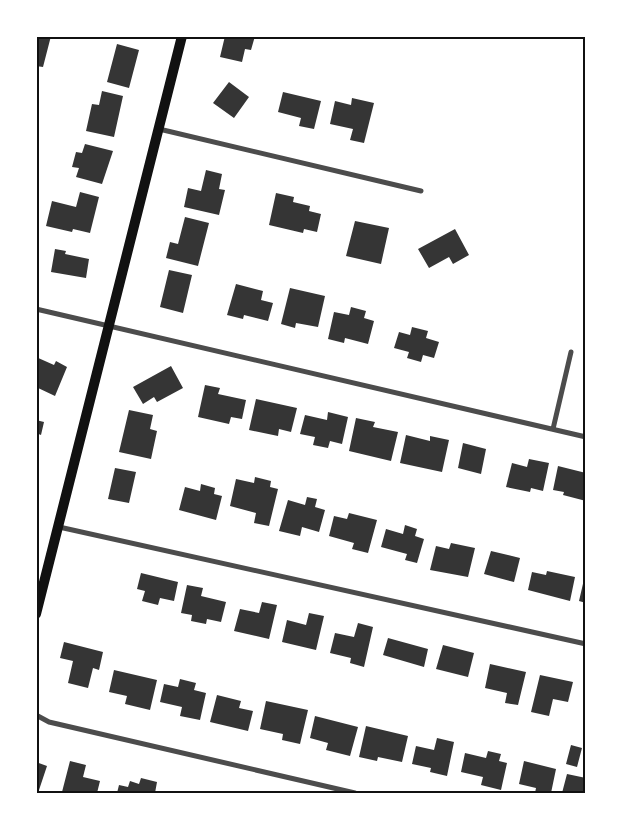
<svg xmlns="http://www.w3.org/2000/svg" width="622" height="829" viewBox="0 0 622 829" font-family="Inter,sans-serif">
	<rect width="100%" height="100%" fill="#fff"/>
	<path fill="#353535" d="M36,36H51L43,67L36,66Z
		M225,36H255L251,50L245,49L242,62L220,57Z
		M117,44L139,50L129,88L107,82Z
		M229,82L249,97L234,118L213,103Z
		M102,91L123,96L114,137L86,131L92,104L99,105Z
		M283,92L321,101L314,129L299,126L301,118L278,112Z
		M352,98L374,103L364,143L350,140L353,129L330,124L335,101L351,105Z
		M85,144L113,151L102,184L76,177L79,168L72,167L76,152L82,153Z
		M206,170L222,174L219,189L225,190L219,215L184,207L188,188L201,191Z
		M80,192L99,197L90,233L73,229L72,232L46,226L52,201L76,207Z
		M276,193L294,197L293,202L310,206L309,211L321,214L317,232L304,229L303,233L269,225Z
		M185,217L209,223L198,266L166,258L170,242L178,244Z
		M355,221L389,228L381,264L346,256Z
		M455,229L469,255L453,264L449,257L429,268L418,249Z
		M55,249L66,251L65,254L89,259L86,278L51,272Z
		M169,270L192,275L183,313L160,307Z
		M236,284L263,291L261,300L273,303L268,321L244,315L243,319L227,315Z
		M290,288L325,296L318,327L296,323L295,328L281,324Z
		M351,307L366,311L364,318L374,321L368,344L345,338L344,343L328,339L334,312L349,315Z
		M412,327L428,331L426,338L439,342L434,358L423,355L421,362L407,358L409,352L394,348L399,332L410,335Z
		M36,357L54,365L56,361L67,367L55,396L36,387Z
		M171,366L183,388L157,402L154,397L143,404L133,387Z
		M205,385L220,388L218,394L246,400L242,419L231,417L229,424L198,417Z
		M256,399L297,408L291,432L279,429L278,436L249,430Z
		M129,410L153,415L150,429L157,431L151,459L119,452Z
		M328,412L348,417L342,444L330,441L328,448L313,445L315,437L300,434L305,415L327,420Z
		M356,418L375,422L373,427L398,432L391,461L349,451Z
		M36,420L44,422L41,435L36,433Z
		M406,435L430,441V436L449,440L442,472L400,463Z
		M463,443L486,449L481,474L458,468Z
		M529,459L549,463L543,491L531,488L530,492L506,487L512,463L527,467Z
		M558,466L586,473V501L563,495L564,492L553,490Z
		M115,468L136,472L129,503L108,499Z
		M255,477L271,481L270,487L278,489L269,526L254,523L256,513L230,506L236,479L254,483Z
		M201,484L215,488L214,494L222,496L216,520L179,510L185,487L200,491Z
		M307,497L317,499L315,507L325,510L319,532L302,527L300,536L279,531L288,500L305,505Z
		M349,513L377,520L368,553L352,549L354,543L329,536L334,516L347,519Z
		M405,525L417,529L415,536L424,539L417,563L405,560L407,554L381,547L386,529L403,534Z
		M451,543L475,548L468,577L430,570L436,546L449,549Z
		M491,551L520,558L514,582L484,574Z
		M547,571L575,577L570,601L528,590L532,572L546,575Z
		M141,573L178,582L174,601L160,598L158,605L142,601L145,591L137,589Z
		M585,575H586V603L579,601Z
		M187,585L203,588L201,596L226,602L221,622L207,619L206,624L191,621L192,615L181,613Z
		M262,602L277,605L269,639L234,631L240,609L259,613Z
		M309,613L324,616L316,650L282,642L287,620L306,625Z
		M358,623L373,627L364,667L350,663L351,658L330,653L335,633L354,637Z
		M388,638L428,649L424,667L383,655Z
		M64,642L103,652L99,670L93,668L88,688L68,683L73,661L60,658Z
		M443,645L474,653L468,677L436,669Z
		M490,664L526,672L518,705L505,703L507,693L485,688Z
		M114,670L157,680L150,710L125,704L127,696L109,692Z
		M540,675L573,682L568,702L553,699L549,716L531,712Z
		M180,679L196,683L194,690L206,693L200,720L180,716L182,707L160,702L164,684L178,687Z
		M217,695L241,701L239,708L253,711L248,731L210,722Z
		M266,701L308,710L300,744L282,740L283,734L260,729Z
		M315,716L358,727L350,756L326,750L328,743L310,738Z
		M366,726L408,736L402,762L378,757L377,761L359,757Z
		M437,738L454,742L447,776L430,772L431,768L412,764L416,746L434,750Z
		M571,745L582,748L577,767L566,764Z
		M488,751L501,754L499,761L507,763L501,790L481,785L483,777L461,772L465,753L486,758Z
		M70,761L86,765L83,777L100,781L97,793L62,792Z
		M524,761L556,769L551,793H535L536,788L519,784Z
		M36,762L47,766L38,793H36Z
		M567,774L586,778V793H562Z
		M141,778L157,782L155,793H117L119,785L128,787L130,781L139,784Z"/>
	<g fill="none" stroke-linecap="round" stroke-linejoin="round">
		<path stroke="#4c4c4c" stroke-width="5" d="M159,129L421,191
			M36,309L586,437
			M553,429L571,352
			M59,527L586,644
			M36,715L49,722L355,793"/>
		<path stroke="#111" stroke-width="10" d="M36,614L182,36"/>
	</g>
	<rect width="622" height="829" fill="none" stroke="#ffffff" stroke-width="75"/>
	<rect x="38" y="38" width="546" height="754" fill="none" stroke="#111" stroke-width="2"/>
</svg>
